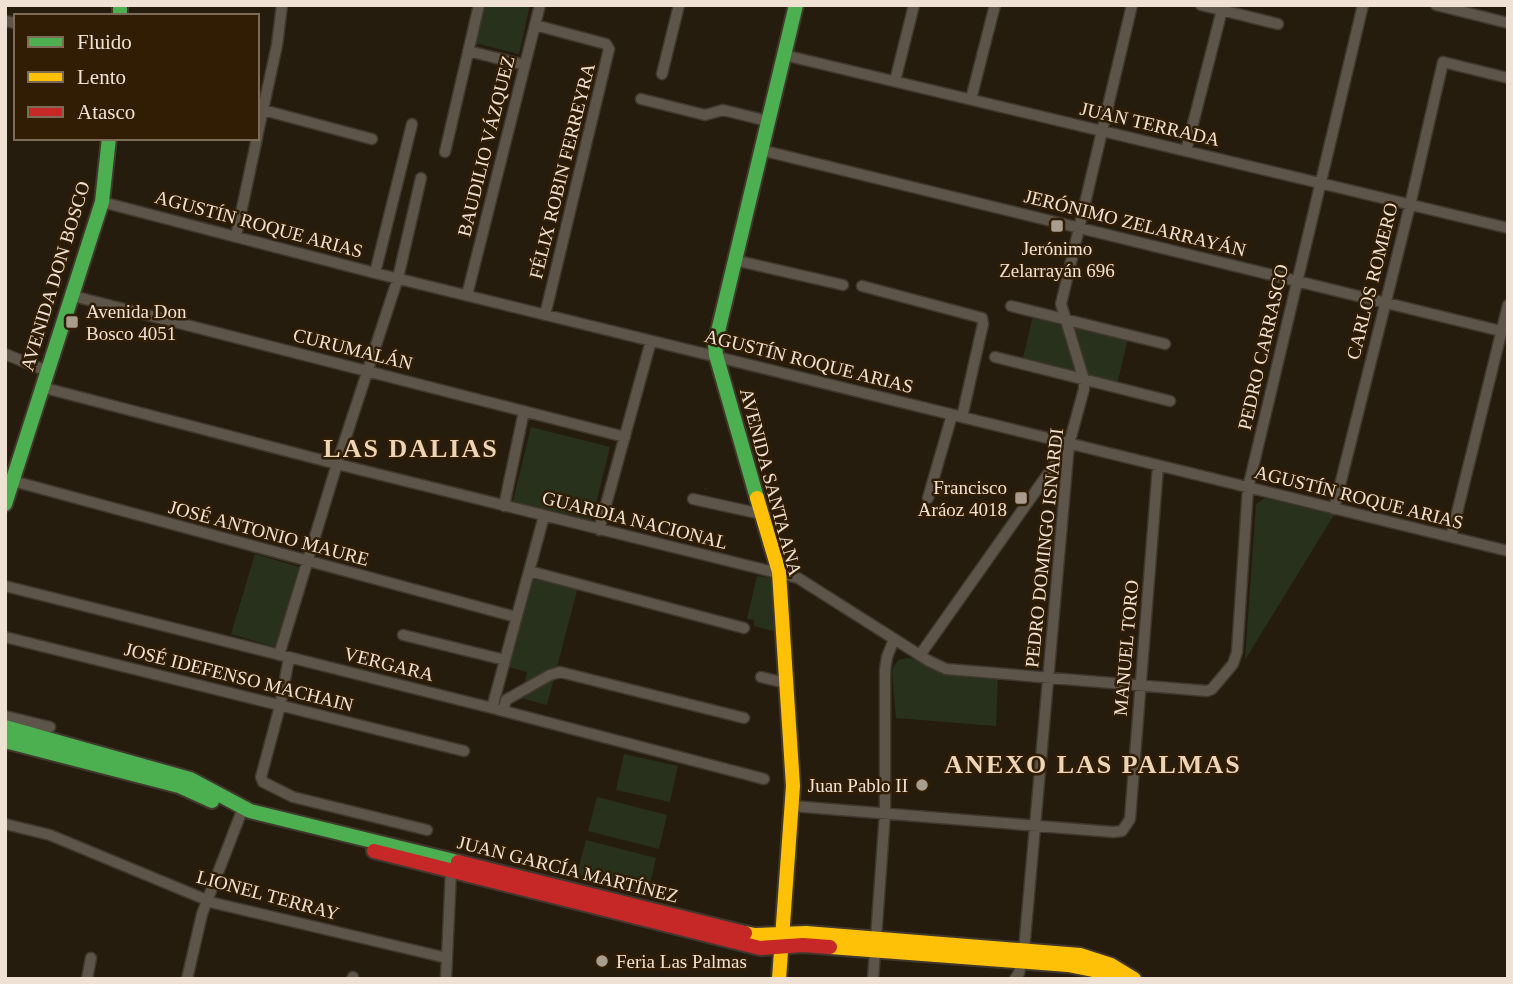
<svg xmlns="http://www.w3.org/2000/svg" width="1513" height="984" viewBox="0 0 1513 984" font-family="'Times New Roman',serif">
	<rect width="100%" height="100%" fill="#261c0e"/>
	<path fill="#27311c" d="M485,5H530L519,54L475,43Z
		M1033,316L1061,323L1078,376L1022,362Z
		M1075,327L1128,338L1117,385L1089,377Z
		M531,427L610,447L592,520L513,501Z
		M1265,498L1334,515L1245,660L1256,504Z
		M255,554L299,567L275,647L231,634Z
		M533,575L578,587L547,705L521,698L527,672L509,667Z
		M757,576L770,578L777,632L754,626V620L747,619Z
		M908,658L919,660L941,673L998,677L996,726L896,718L892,670L898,660Z
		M624,754L678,766L670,802L616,790Z
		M597,797L667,815L659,849L588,831Z
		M586,840L656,858L648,893L577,874Z"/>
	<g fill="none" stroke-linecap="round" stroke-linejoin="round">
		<g stroke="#40372e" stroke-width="13">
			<path id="street" d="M1201,5L1278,24
				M1436,5L1508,23
				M5,21L16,23
				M535,25L606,44L609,49L545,315
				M468,51L525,65
				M784,55L1508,228
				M662,74L679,5
				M895,81L914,5
				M641,99L705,115L723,110L768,121
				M971,99L995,5
				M263,110L372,139
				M257,137L277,45L282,5
				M761,150L1501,331
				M1186,151L1222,10
				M445,152L479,5
				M102,202L375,273L1508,551
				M236,236L257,138
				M734,260L843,285
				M375,273L412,124
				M862,286L982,318L983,324L962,417
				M467,295L540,5
				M73,296L625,437
				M1011,306L1165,344
				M5,354L47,371
				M995,357L1170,401
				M41,387L337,464L798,578L929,661L946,669L1207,691L1212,689L1233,664L1237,652L1248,488L1363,5
				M13,481L516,617
				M928,498L952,415
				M693,499L761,514
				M504,506L524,411
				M1334,509L1410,205L1443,62L1508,78
				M599,530L651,341
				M1451,537L1508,305
				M529,571L744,628
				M5,586L492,708L764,779
				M403,635L505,660
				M5,637L464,751
				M279,655L337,464L398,278L421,178
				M920,655L1069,444
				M289,658L280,706L261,777L263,782L293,797L427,830
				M761,677L786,683
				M492,708L544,516
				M503,711L506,700L550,675L560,672L744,718
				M5,716L50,727
				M792,806L1113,832L1122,831L1130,819L1158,466
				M5,824L50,835L214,903L447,958
				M87,979L91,958
				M187,979L202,914L243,808
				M352,979L353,977
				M446,979L451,871
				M873,979L885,813V670L887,657L894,639
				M1015,979L1019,973L1024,950L1069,444L1084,389V380L1061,304L1132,5"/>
		</g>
		<g stroke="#40372e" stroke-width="18">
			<path id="fast" d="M120,5V16
				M757,498L716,355L715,344L796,5
				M5,504L102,202L109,138
				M5,727L190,779L250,811L458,862
				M5,741L179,786L212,801"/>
		</g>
		<g stroke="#40372e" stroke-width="18">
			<path id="slow" d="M757,498L779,572L793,786L779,979
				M745,933L755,935L806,933L1080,955L1111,965L1134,979
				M830,947L1068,965L1093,970L1112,979"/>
		</g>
		<g stroke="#40372e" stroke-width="18">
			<path id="jam" d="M374,851L760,948L803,945L830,947
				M458,862L745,933"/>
		</g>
		<use href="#street" stroke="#5d554a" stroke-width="10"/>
		<use href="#fast" stroke="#4caf50" stroke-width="14"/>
		<use href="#slow" stroke="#ffc107" stroke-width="14"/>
		<use href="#jam" stroke="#c62828" stroke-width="14"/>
	</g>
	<g fill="#a99d8f" stroke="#301d04" stroke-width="2.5">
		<rect x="1050" y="219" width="14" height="14" rx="3.5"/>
		<rect x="65" y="315" width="14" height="14" rx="3.5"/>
		<rect x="1014" y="491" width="14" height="14" rx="3.5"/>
		<circle cx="922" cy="785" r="7"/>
		<circle cx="602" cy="961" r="7"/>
	</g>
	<g text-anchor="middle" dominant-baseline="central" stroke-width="5" stroke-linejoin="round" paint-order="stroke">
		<g font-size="19" fill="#efe2d4" stroke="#301d04">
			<text transform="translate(1150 124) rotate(13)">JUAN TERRADA</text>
			<text transform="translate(486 146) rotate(-76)">BAUDILIO VÁZQUEZ</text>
			<text transform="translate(562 171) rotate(-76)">FÉLIX ROBIN FERREYRA</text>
			<text transform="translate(1135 223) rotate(14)">JERÓNIMO ZELARRAYÁN</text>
			<text transform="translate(259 224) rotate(15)">AGUSTÍN ROQUE ARIAS</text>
			<text transform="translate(55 276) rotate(-73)">AVENIDA DON BOSCO</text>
			<text transform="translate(1372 281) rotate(-76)">CARLOS ROMERO</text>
			<text transform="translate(1263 347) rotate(-77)">PEDRO CARRASCO</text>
			<text transform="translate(353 349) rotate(14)">CURUMALÁN</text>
			<text transform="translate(809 361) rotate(14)">AGUSTÍN ROQUE ARIAS</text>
			<text transform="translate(771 482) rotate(75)">AVENIDA SANTA ANA</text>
			<text transform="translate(1359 497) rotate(14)">AGUSTÍN ROQUE ARIAS</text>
			<text transform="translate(635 520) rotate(14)">GUARDIA NACIONAL</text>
			<text transform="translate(269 533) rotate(15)">JOSÉ ANTONIO MAURE</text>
			<text transform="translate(1044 548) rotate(-84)">PEDRO DOMINGO ISNARDI</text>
			<text transform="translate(1126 648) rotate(-85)">MANUEL TORO</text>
			<text transform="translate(389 664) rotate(14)">VERGARA</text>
			<text transform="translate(239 677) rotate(14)">JOSÉ IDEFENSO MACHAIN</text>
			<text transform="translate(568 869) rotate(14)">JUAN GARCÍA MARTÍNEZ</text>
			<text transform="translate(268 895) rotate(15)">LIONEL TERRAY</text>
		</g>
		<g font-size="19" fill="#efe2d4" stroke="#301d04" text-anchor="start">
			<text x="1057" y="248" text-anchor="middle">Jerónimo<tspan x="1057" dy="22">Zelarrayán 696</tspan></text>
			<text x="86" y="311">Avenida Don<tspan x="86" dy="22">Bosco 4051</tspan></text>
			<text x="1007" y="487" text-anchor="end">Francisco<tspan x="1007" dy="22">Aráoz 4018</tspan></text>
			<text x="908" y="785" text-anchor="end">Juan Pablo II</text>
			<text x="616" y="961">Feria Las Palmas</text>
		</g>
		<g font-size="26" font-weight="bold" letter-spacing="2" fill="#eed4b7" stroke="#301d04">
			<text x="411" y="448">LAS DALIAS</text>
			<text x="1093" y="764">ANEXO LAS PALMAS</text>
		</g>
	</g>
	<rect width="1513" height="984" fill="none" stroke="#efe2d4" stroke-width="14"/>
	<rect x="14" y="14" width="245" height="126" fill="#301d04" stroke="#7c6c57" stroke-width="2"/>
	<rect x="28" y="37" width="35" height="10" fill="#4caf50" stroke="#7c6c57" stroke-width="2"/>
	<text x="77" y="49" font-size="21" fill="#efe2d4">Fluido</text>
	<rect x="28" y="72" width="35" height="10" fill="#ffc107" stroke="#7c6c57" stroke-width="2"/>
	<text x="77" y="84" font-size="21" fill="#efe2d4">Lento</text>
	<rect x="28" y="107" width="35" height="10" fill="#c62828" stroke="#7c6c57" stroke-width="2"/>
	<text x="77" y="119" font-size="21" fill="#efe2d4">Atasco</text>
</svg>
